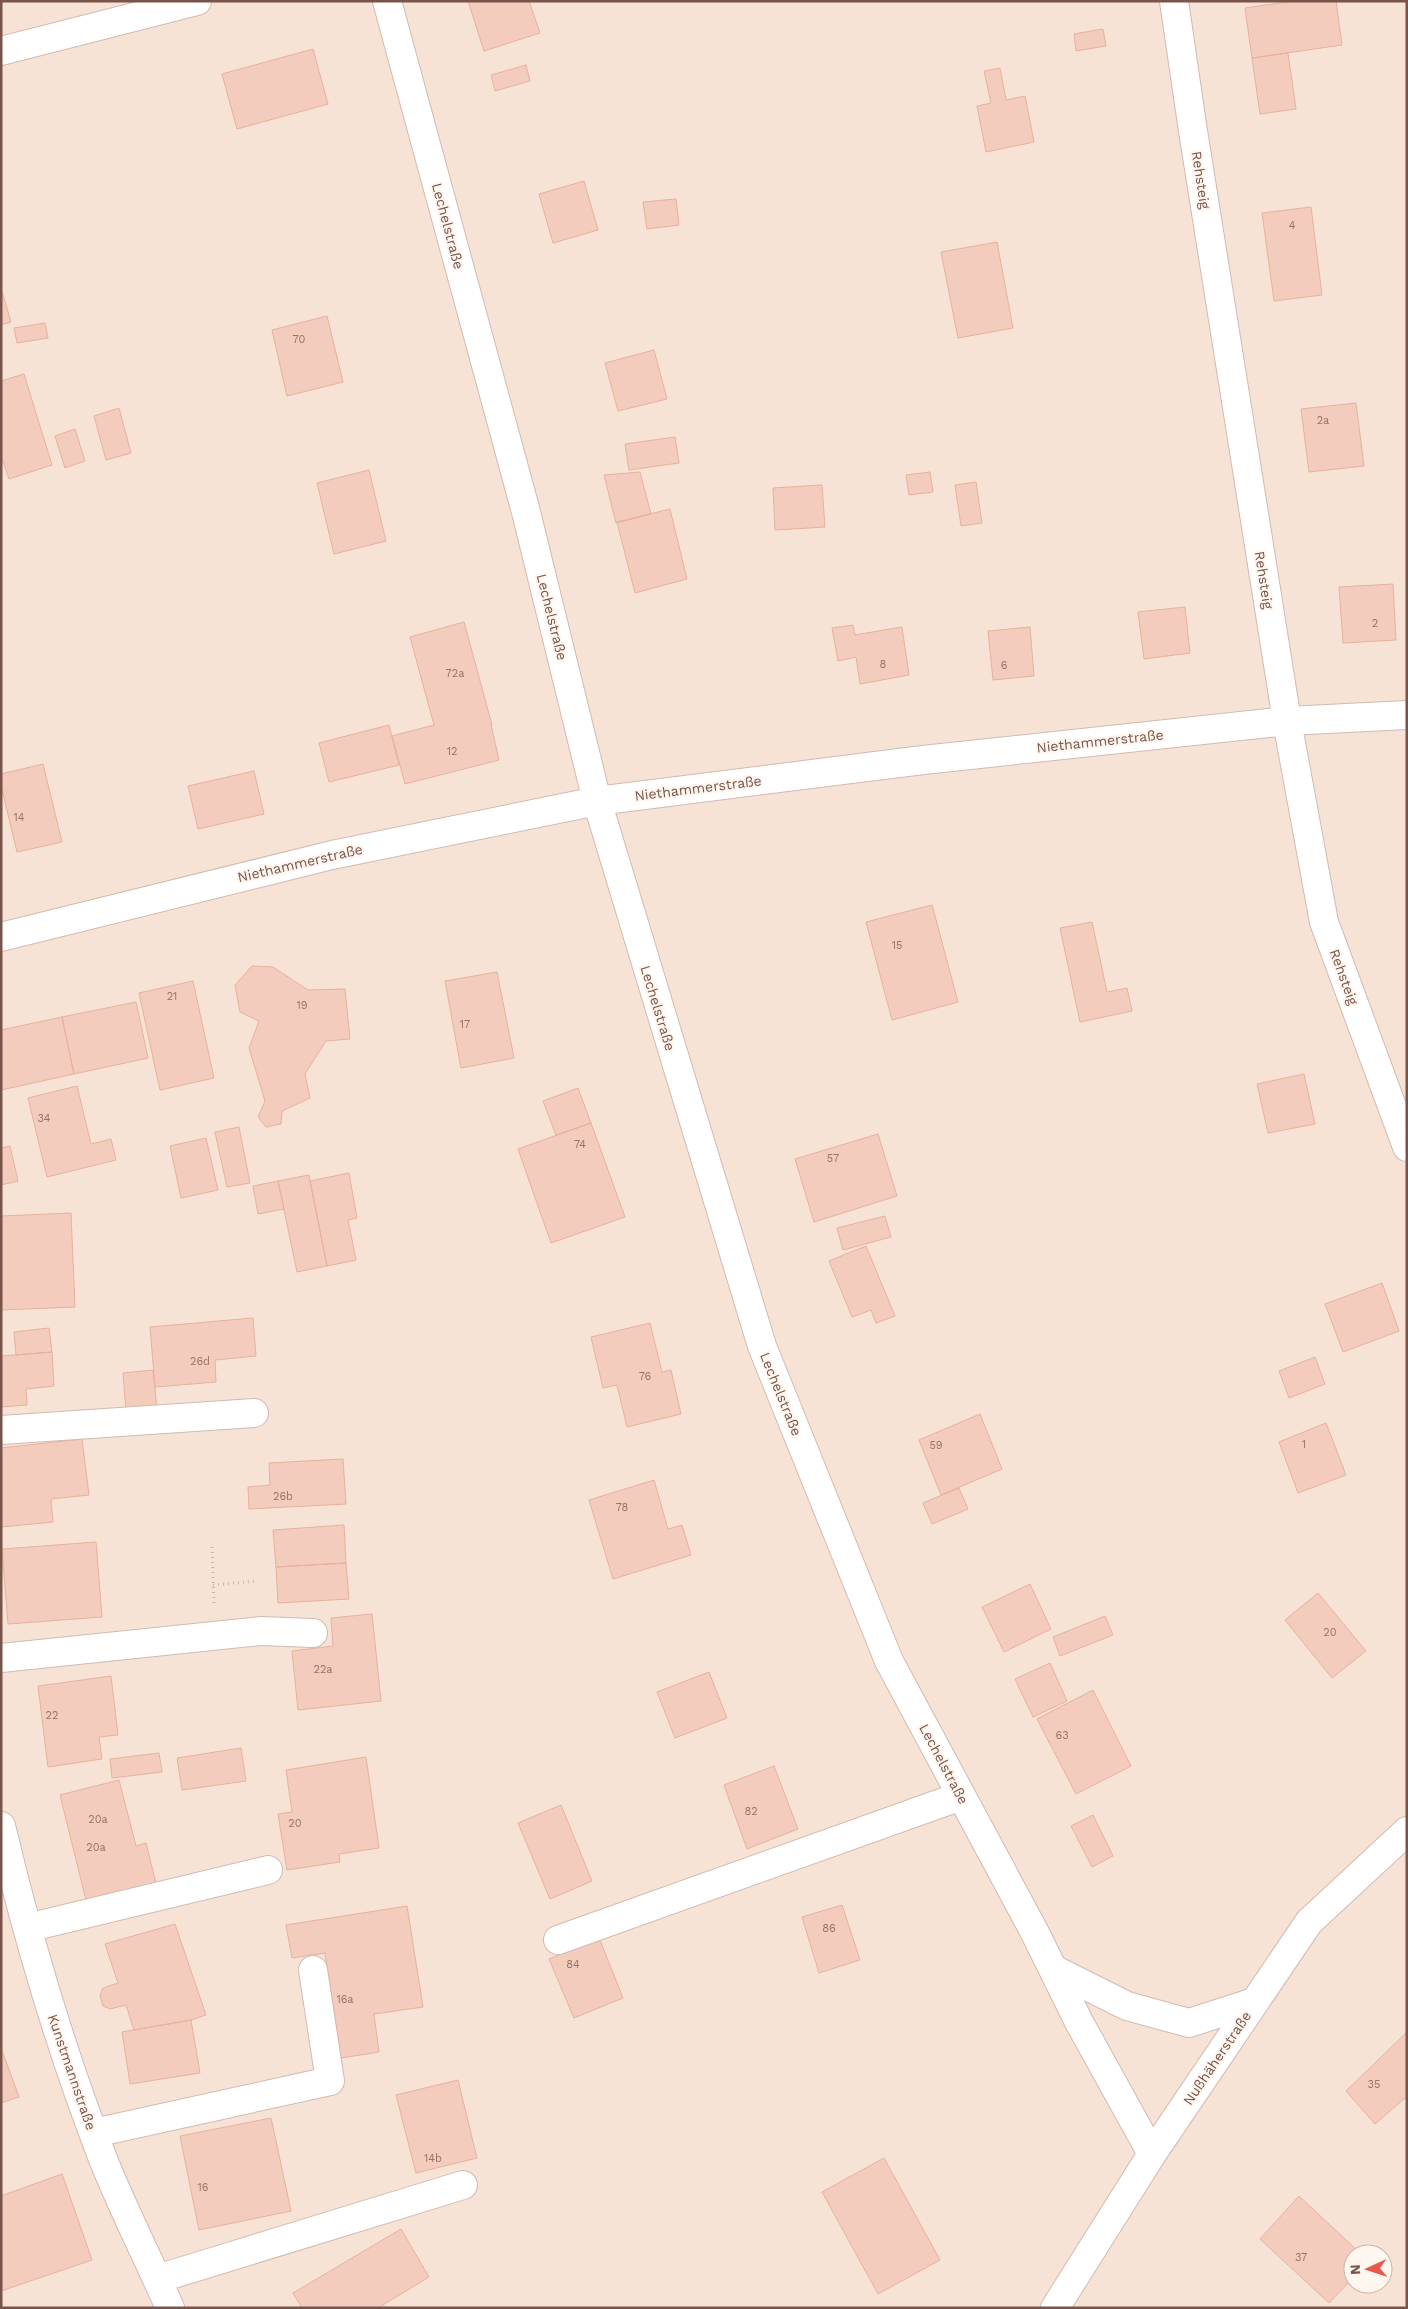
<svg xmlns="http://www.w3.org/2000/svg" width="1408" height="2309" viewBox="0 0 1408 2309" font-family="'Work Sans',sans-serif">
	<rect width="100%" height="100%" fill="#fdf2e7"/>
	<path fill="#f6e3d5" fill-rule="evenodd" d="M1,1H1407V2308H1ZM1353,2254H1383V2284H1353Z"/>
	<path fill="#f4ccbe" stroke="#e8b09d" d="M468,1H529L540,33L484,51Z
		M1294,1H1336L1342,45L1252,58L1245,8Z
		M1103,29L1106,46L1076,51L1074,34Z
		M313,49L328,104L237,129L222,74Z
		M1288,53L1296,109L1260,114L1252,58Z
		M526,65L530,81L495,91L491,75Z
		M1000,68L1006,100L1025,96L1034,142L986,152L977,106L991,103L984,71Z
		M584,181L598,230L553,243L539,194Z
		M676,199L679,225L647,229L643,202Z
		M1311,207L1322,295L1274,301L1262,213Z
		M997,242L1013,328L958,338L941,252Z
		M1,288L11,322L1,325Z
		M327,316L343,382L287,396L272,330Z
		M45,323L48,338L17,343L14,328Z
		M654,350L667,399L618,411L605,363Z
		M24,374L52,465L9,479L1,455V381Z
		M1356,403L1364,466L1309,472L1301,409Z
		M119,408L131,453L106,460L94,416Z
		M75,429L85,461L65,468L55,436Z
		M675,437L679,463L629,470L625,444Z
		M369,470L386,541L334,554L317,483Z
		M640,472L651,514L616,523L604,475Z
		M930,472L933,492L909,495L906,475Z
		M976,482L982,523L961,526L955,485Z
		M822,485L825,527L775,530L773,488Z
		M670,509L687,579L635,593L617,522Z
		M1393,584L1396,640L1343,643L1339,587Z
		M1185,607L1190,653L1144,659L1138,612Z
		M464,622L492,725H491L499,760L405,784L392,736L434,725L410,637Z
		M853,625L855,635L902,627L909,675L860,684L856,657L838,661L832,628Z
		M1030,627L1034,676L993,680L988,631Z
		M389,725L399,765L329,782L319,743Z
		M43,764L62,842L17,852L1,785V774Z
		M254,771L264,814L198,829L188,786Z
		M932,905L958,1002L892,1020L866,922Z
		M1092,922L1107,992L1127,988L1132,1011L1080,1022L1060,928Z
		M252,966L273,967L308,990L345,989L350,1039L326,1041L305,1074L310,1098L282,1111L281,1124L266,1127L258,1117L265,1101L249,1048L259,1021L240,1012L235,985Z
		M497,972L514,1058L461,1068L445,981Z
		M193,981L214,1078L160,1090L139,993Z
		M136,1002L148,1058L74,1074L62,1017Z
		M62,1017L74,1074L1,1090V1030Z
		M1304,1074L1315,1124L1268,1133L1257,1084Z
		M77,1086L91,1144L111,1139L116,1160L47,1177L28,1098Z
		M578,1088L591,1123L556,1135L543,1101Z
		M591,1123L625,1217L551,1243L518,1149Z
		M239,1127L250,1183L227,1187L215,1132Z
		M878,1134L897,1196L814,1222L795,1159Z
		M206,1138L218,1190L181,1198L170,1146Z
		M10,1146L18,1181L1,1185V1148Z
		M349,1173L357,1218L348,1220L356,1260L327,1266L310,1181Z
		M309,1175L327,1266L297,1272L278,1181Z
		M278,1181L284,1209L258,1214L253,1186Z
		M71,1213L75,1307L1,1310V1216Z
		M885,1216L891,1237L843,1250L837,1228Z
		M866,1246L895,1316L876,1323L871,1310L852,1317L829,1261Z
		M1382,1283L1399,1331L1343,1352L1325,1304Z
		M253,1318L256,1356L215,1360L216,1382L155,1387L150,1327Z
		M650,1323L662,1372L671,1370L681,1414L627,1427L617,1385L603,1388L591,1337Z
		M49,1328L52,1352L16,1355L14,1332Z
		M52,1352L54,1386L26,1389L27,1405L1,1407V1356Z
		M1315,1357L1325,1384L1289,1398L1279,1371Z
		M153,1370L157,1409L126,1411L123,1373Z
		M980,1414L1002,1469L941,1495L919,1440Z
		M1326,1423L1346,1475L1298,1493L1279,1442Z
		M82,1439L89,1495L51,1499L53,1522L1,1527V1448Z
		M343,1459L346,1504L249,1509L248,1487L270,1485L269,1463Z
		M654,1480L668,1529L682,1525L691,1555L613,1579L589,1500Z
		M959,1488L968,1509L932,1524L923,1503Z
		M344,1525L346,1563L276,1567L273,1530Z
		M96,1542L102,1617L8,1624L2,1549Z
		M346,1563L349,1599L278,1603L276,1567Z
		M1030,1584L1051,1629L1004,1652L982,1607Z
		M1318,1593L1366,1651L1332,1678L1285,1620Z
		M372,1614L381,1701L298,1710L292,1651L333,1646L331,1618Z
		M1105,1616L1113,1635L1060,1656L1053,1637Z
		M1050,1663L1067,1701L1033,1717L1015,1679Z
		M709,1672L727,1718L675,1738L657,1692Z
		M111,1676L118,1735L99,1737L102,1759L48,1767L38,1686Z
		M1093,1690L1131,1766L1076,1794L1037,1719Z
		M241,1748L246,1781L182,1790L177,1758Z
		M159,1753L162,1772L112,1778L110,1759Z
		M366,1757L379,1848L339,1854L340,1862L287,1870L278,1814L292,1812L286,1770Z
		M774,1766L798,1829L747,1849L724,1785Z
		M119,1780L136,1846L146,1843L156,1883L86,1900L60,1795Z
		M561,1805L592,1881L550,1899L518,1823Z
		M1093,1815L1113,1856L1092,1867L1071,1826Z
		M842,1905L860,1960L819,1973L802,1917Z
		M407,1906L423,2007L374,2014L379,2052L341,2058L325,1953L292,1958L286,1925Z
		M175,1924L206,2015L191,2020L134,2030L126,2005L110,2009L103,2006L100,1995L103,1988L118,1983L105,1944Z
		M599,1938L623,1998L574,2018L549,1959Z
		M191,2020L200,2073L130,2084L122,2032Z
		M1407,2032V2101L1405,2098L1375,2124L1346,2091Z
		M1,2048L19,2097L1,2103Z
		M458,2080L477,2158L416,2173L396,2095Z
		M271,2118L291,2211L199,2230L180,2136Z
		M884,2158L940,2260L878,2294L822,2192Z
		M62,2174L92,2260L1,2291V2196Z
		M1299,2196L1361,2254H1353V2278L1329,2303L1260,2239Z
		M401,2229L429,2277L378,2308H302L293,2293Z"/>
	<g fill="none" stroke-linecap="round" stroke-linejoin="round">
		<g stroke="#d3baaf" stroke-width="30">
			<path id="minor" d="M387,1L526,512L597,801L762,1346L889,1661L1034,1931L1079,2022L1152,2154
				M1174,1L1193,131L1287,721L1324,922L1407,1147
				M1,51L197,1
				M1,937L332,855L597,801L923,760L1287,721L1407,715
				M1,1430L254,1413
				M1,1658L261,1631L313,1633
				M1,1826C28,1940 61,2050 103,2159C123,2209 148,2258 170,2308
				M27,1928L268,1870
				M558,1940L961,1796
				M1053,1969L1127,2006L1189,2023L1254,2002
				M94,2133L330,2081L313,1970
				M157,2279L463,2185
				M1055,2308L1152,2154L1309,1922L1407,1831"/>
		</g>
		<path stroke="#daafa0" stroke-width="3" stroke-dasharray="1 4" stroke-linecap="butt" d="M212,1547L214,1603
			M213,1585L257,1581
			M1,1589L4,1588"/>
		<use href="#minor" stroke="#fff" stroke-width="28"/>
	</g>
	<g text-anchor="middle" dominant-baseline="central" stroke-width="4.5" stroke-linejoin="round" paint-order="stroke">
		<g font-size="11" fill="#987267">
			<text x="1292" y="225">4</text>
			<text x="299" y="339">70</text>
			<text x="1323" y="420">2a</text>
			<text x="1375" y="623">2</text>
			<text x="883" y="664">8</text>
			<text x="1004" y="665">6</text>
			<text x="455" y="673">72a</text>
			<text x="452" y="751">12</text>
			<text x="19" y="817">14</text>
			<text x="897" y="945">15</text>
			<text x="172" y="996">21</text>
			<text x="302" y="1005">19</text>
			<text x="465" y="1024">17</text>
			<text x="44" y="1118">34</text>
			<text x="580" y="1144">74</text>
			<text x="833" y="1158">57</text>
			<text x="200" y="1361">26d</text>
			<text x="645" y="1376">76</text>
			<text x="1304" y="1444">1</text>
			<text x="936" y="1445">59</text>
			<text x="283" y="1496">26b</text>
			<text x="622" y="1507">78</text>
			<text x="1330" y="1632">20</text>
			<text x="323" y="1669">22a</text>
			<text x="52" y="1715">22</text>
			<text x="1062" y="1735">63</text>
			<text x="751" y="1811">82</text>
			<text x="98" y="1819">20a</text>
			<text x="295" y="1823">20</text>
			<text x="96" y="1847">20a</text>
			<text x="829" y="1928">86</text>
			<text x="573" y="1964">84</text>
			<text x="345" y="1999">16a</text>
			<text x="1374" y="2084">35</text>
			<text x="433" y="2158">14b</text>
			<text x="203" y="2187">16</text>
			<text x="1301" y="2257">37</text>
		</g>
		<g font-size="14" fill="#79544a" stroke="#fff7ef">
			<text transform="translate(1201 180) rotate(81)">Rehsteig</text>
			<text transform="translate(448 226) rotate(75)">Lechelstraße</text>
			<text transform="translate(1264 580) rotate(81)">Rehsteig</text>
			<text transform="translate(552 617) rotate(76)">Lechelstraße</text>
			<text transform="translate(1100 741) rotate(-6)">Niethammerstraße</text>
			<text transform="translate(698 788) rotate(-7)">Niethammerstraße</text>
			<text transform="translate(300 863) rotate(-13)">Niethammerstraße</text>
			<text transform="translate(1344 977) rotate(70)">Rehsteig</text>
			<text transform="translate(658 1008) rotate(73)">Lechelstraße</text>
			<text transform="translate(781 1394) rotate(68)">Lechelstraße</text>
			<text transform="translate(944 1764) rotate(62)">Lechelstraße</text>
			<text transform="translate(1217 2058) rotate(-56)">Nußhäherstraße</text>
			<text transform="translate(72 2072) rotate(71)">Kunstmannstraße</text>
		</g>
	</g>
	<rect width="1408" height="2309" fill="none" stroke="#79544a" stroke-width="5"/>
	<g transform="translate(1368 2269) rotate(267)"><circle r="24" fill="#fff7ef" stroke="#c9b6ad"/>
	<path d="M0-4L9 19L0 12L-9 19Z" fill="#ec5747"/>
	<text y="-8" font-size="14" font-weight="bold" text-anchor="middle" fill="#79544a">N</text>
	</g>
</svg>
